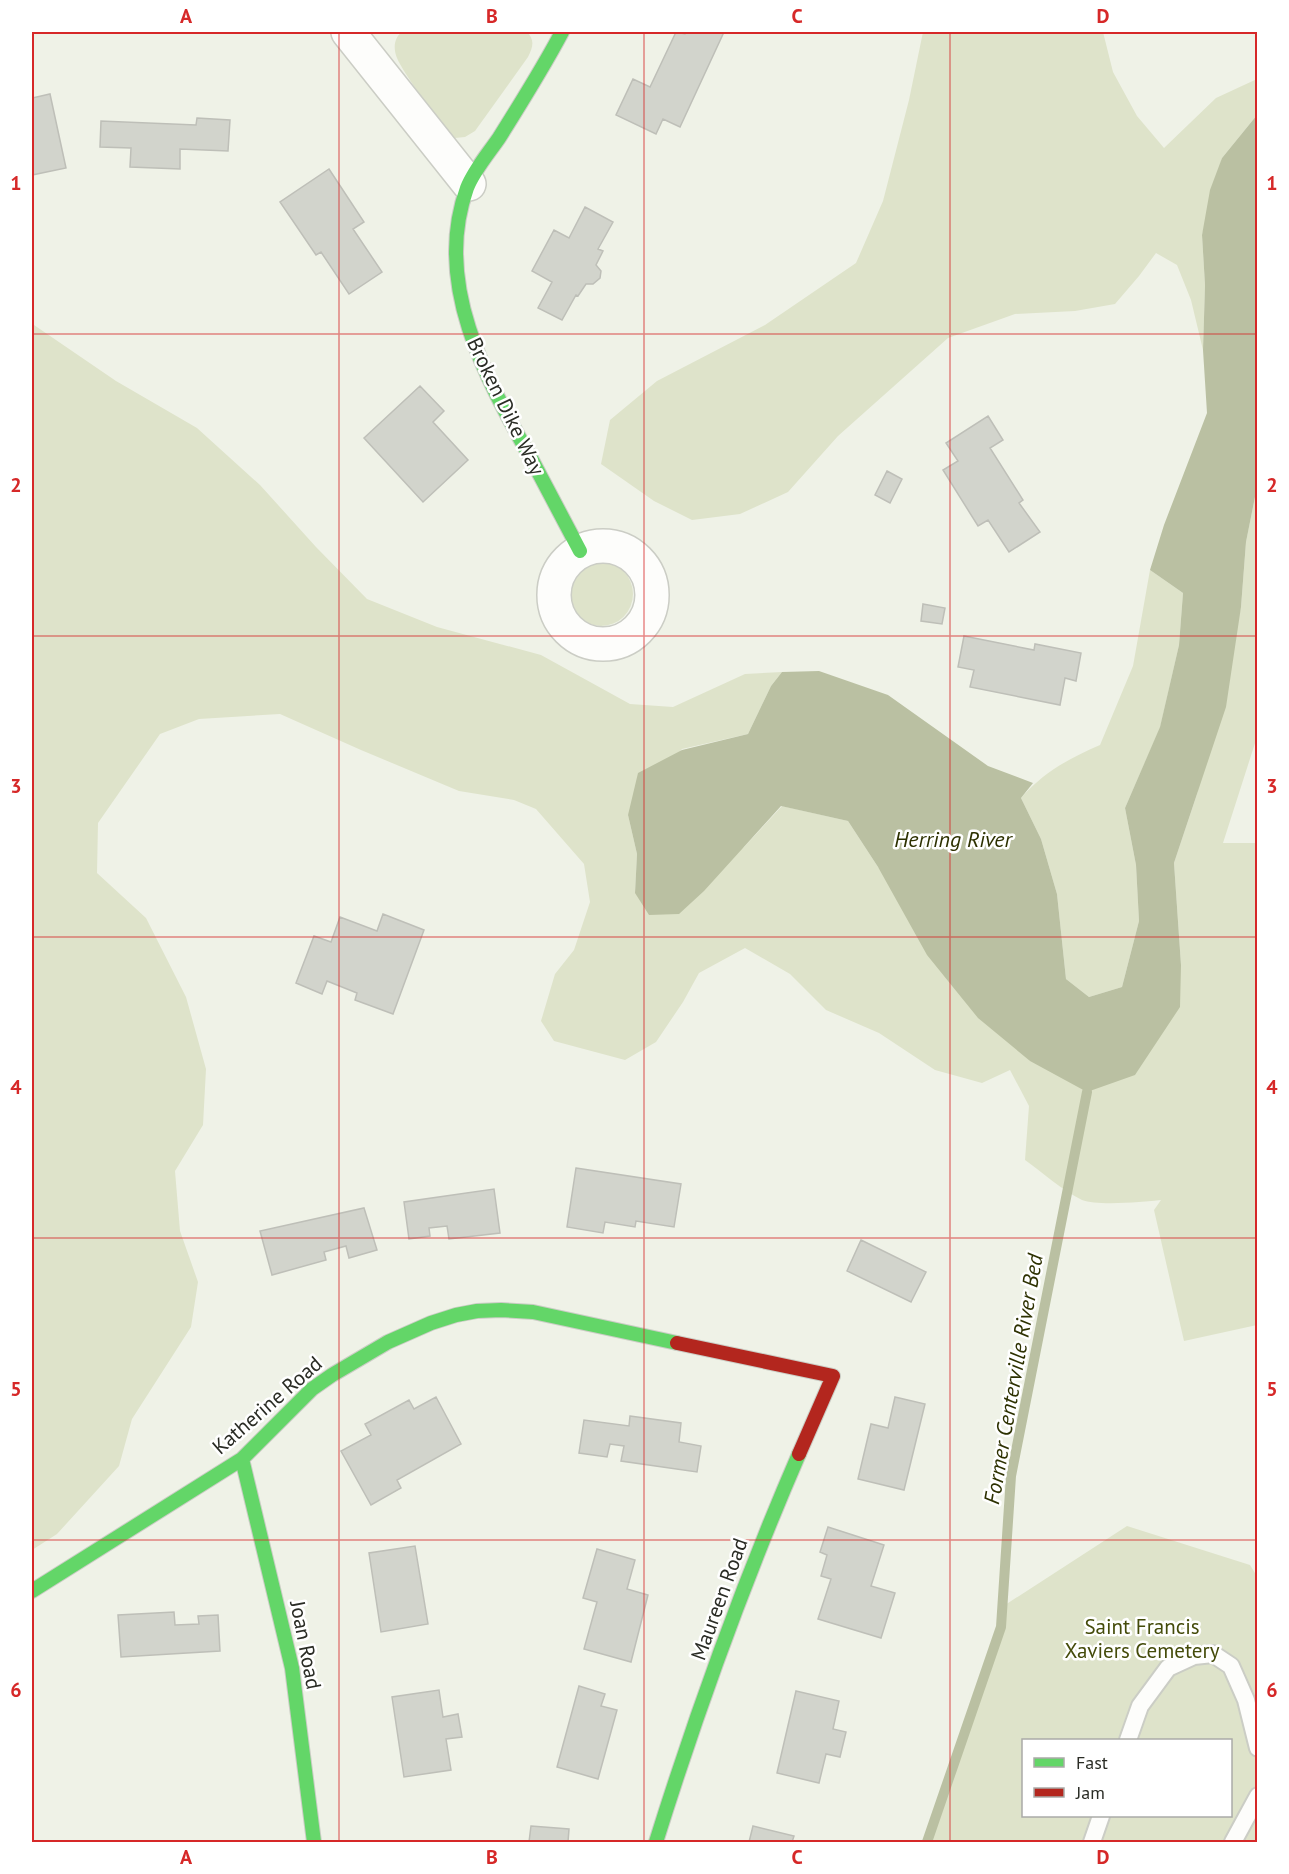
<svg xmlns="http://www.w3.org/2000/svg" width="1289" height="1874" viewBox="0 0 1289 1874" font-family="'PT Sans',sans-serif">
	<rect width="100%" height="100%" fill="#eff2e7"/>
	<path fill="#dee3ca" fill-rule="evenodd" d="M402,32H527C535,40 533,47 528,57L475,131L465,137L455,138C443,129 402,71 397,58C393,48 394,38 402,32Z
		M923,32H1103L1113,72L1137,116L1164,148L1216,98L1257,79V115L1222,158L1202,235L1205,285L1203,350L1191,300L1177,265L1156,253L1139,276L1115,304L1075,311L1015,314L948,338L838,436L788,492L740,514L692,520L654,501L601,464L610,420L657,381L765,325L856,263L883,201L909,100Z
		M32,325H34L116,381L197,428L260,485L316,547L367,599L437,627L541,655L630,704L673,707L745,674L782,672L771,686L748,734L682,749L628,815L637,854L635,893L744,847L782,806L848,821L878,867L1030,1061L1181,965L1174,863L1197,794L1241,607L1246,542L1257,487L1258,699L1256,704V740L1223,843H1257V1325L1184,1341L1154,1210L1161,1200C1144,1202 1097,1206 1082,1200C1062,1190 1043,1173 1025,1160L1029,1106L1010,1070L982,1083L935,1070L879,1033L826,1010L790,974L745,948L699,973L683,1002L656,1042L625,1060L554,1041L541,1021L555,974L574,950L590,902L584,864L536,809L514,800L459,791L361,750L280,714L199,719L160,734L98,823L97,873L146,918L186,997L206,1069L203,1125L175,1171L180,1231L198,1282L191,1327L132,1419L119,1466L57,1534L32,1550Z
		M569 594a32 32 0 1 1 64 0a32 32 0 1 1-64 0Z
		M1150,570L1183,593L1179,645L1160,728L1125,808L1136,865L1139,921L1122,987L1089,997L1066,979L1057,894L1041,839L1021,798C1044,772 1068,759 1100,745L1133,666Z
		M1127,1526L1250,1565L1258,1578L1257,1842H927L1005,1605ZM1024,1740H1230V1816H1024Z"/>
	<path fill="#bac0a2" d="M1257,115V487L1246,542L1241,607L1226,707L1174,863L1181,965L1180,1007L1135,1075L1087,1092L1030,1061L978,1018L927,955L878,867L848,821L781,806L704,891L679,914L649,915L635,893L637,854L628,815L638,773L682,750L748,734L771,686L782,672L819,671L888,695L988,766L1033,783L1021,798L1041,839L1057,894L1066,979L1089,997L1122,987L1139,921L1136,865L1125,808L1160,727L1179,645L1183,593L1150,570L1164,525L1207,413L1203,350L1205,285L1202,235L1210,190L1222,158Z"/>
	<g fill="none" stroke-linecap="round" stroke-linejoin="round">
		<path stroke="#bac0a2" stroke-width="10" d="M927,1842L1001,1627L1011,1476L1087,1092"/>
	</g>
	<path fill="#d2d4cc" stroke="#bebfb8" stroke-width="1.5" d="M676,32L685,34L686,32H724L680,127L663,119L656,134L616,115L633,79L650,87Z
		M50,94L66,168L32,175V98Z
		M197,118L230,120L228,151L180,149V169L130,167L131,148L100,147L101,121L196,125Z
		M329,169L364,222L353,229L382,272L349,294L321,252L316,255L280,202Z
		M585,207L613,222L598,249L603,251L596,265L601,271L600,278L593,284H586L578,296L576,295L562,320L538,308L552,282L532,271L554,230L569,238Z
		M420,386L444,411L433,422L468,460L423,502L364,438Z
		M988,416L1003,440L990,448L1023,500L1019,503L1040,532L1009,552L988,520L978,526L943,470L958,461L946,443Z
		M887,471L902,479L890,503L875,495Z
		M923,604L945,608L942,624L921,621Z
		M964,636L1034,650L1035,644L1081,653L1076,681L1065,678L1060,705L970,687L974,670L958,667Z
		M383,914L424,930L393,1014L355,1000L357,993L327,981L322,994L296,983L314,936L331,942L340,917L377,931Z
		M576,1168L681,1184L674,1227L636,1221L635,1227L605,1222L603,1233L567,1227Z
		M494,1189L500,1233L449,1239L447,1226L429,1228L430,1236L409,1239L404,1202Z
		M364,1208L377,1250L349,1258L346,1246L324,1252L326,1260L272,1275L260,1231Z
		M861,1240L926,1272L911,1302L847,1271Z
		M436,1397L461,1444L397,1480L401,1488L371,1505L341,1451L371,1435L365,1424L409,1400L414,1409Z
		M895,1397L925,1404L904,1490L858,1479L871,1424L888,1428Z
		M630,1416L681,1423L679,1442L701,1446L697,1472L621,1461L624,1446L610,1444L607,1457L579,1453L584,1420L629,1426Z
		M828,1527L884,1545L871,1586L895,1593L881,1638L818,1619L831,1579L821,1576L827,1555L820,1552Z
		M415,1546L428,1624L381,1632L369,1553Z
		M597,1549L635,1560L627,1589L648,1595L631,1662L584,1649L597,1602L583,1598Z
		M174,1612L175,1625L199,1624L198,1616L218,1615L220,1651L121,1657L118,1615Z
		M579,1686L605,1694L601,1706L617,1710L598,1779L557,1767Z
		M439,1690L443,1717L458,1714L462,1737L446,1739L451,1770L404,1777L392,1697Z
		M796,1691L839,1701L833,1729L846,1732L840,1757L826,1754L819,1783L777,1773Z
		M531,1826L569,1829L568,1842H529Z
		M753,1826L794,1836L792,1842H749Z"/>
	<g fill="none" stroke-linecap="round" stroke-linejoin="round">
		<g stroke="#cbcdc5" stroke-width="20">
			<path id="lane" d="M1128,1740L1140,1706L1168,1668L1194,1656L1213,1654L1231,1666L1246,1700L1258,1748
				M1092,1842L1101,1816
				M1233,1842L1258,1796"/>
		</g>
		<g stroke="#cbcdc5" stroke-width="36">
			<path id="street" d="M348,32L469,184
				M554 595a49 49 0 1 1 98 0a49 49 0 1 1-98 0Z"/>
		</g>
		<g stroke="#cbcdc5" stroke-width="16">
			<path id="fast" d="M562,32C543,68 521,103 499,138C488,154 474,170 467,188C432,284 487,380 533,462C549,492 564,521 580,551
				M242,1459L292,1668L314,1842
				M32,1591L242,1459L312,1389L332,1375L388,1342L431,1323L456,1315L477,1311L501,1310L533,1312L677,1343
				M656,1842C697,1711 744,1581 799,1454"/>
		</g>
		<g stroke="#cbcdc5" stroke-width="16">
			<path id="jam" d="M677,1343L833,1376L799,1454"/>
		</g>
		<use href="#lane" stroke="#fdfdfb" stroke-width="16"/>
		<use href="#street" stroke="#fdfdfb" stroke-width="33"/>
		<use href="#fast" stroke="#63d668" stroke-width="14"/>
		<use href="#jam" stroke="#b3261e" stroke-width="14"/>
	</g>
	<path fill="none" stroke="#d62828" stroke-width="1.5" stroke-opacity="0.55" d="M339,32V1842M644,32V1842M950,32V1842M32,334H1258M32,636H1258M32,937H1258M32,1238H1258M32,1540H1258"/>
	<g text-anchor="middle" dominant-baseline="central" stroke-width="5" stroke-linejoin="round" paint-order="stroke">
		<g font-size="21" fill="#2a2c25" stroke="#fff">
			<text transform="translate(506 406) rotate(64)">Broken Dike Way</text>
			<text transform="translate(267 1405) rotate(-41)">Katherine Road</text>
			<text transform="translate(719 1599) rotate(-70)">Maureen Road</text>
			<text transform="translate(306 1645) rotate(79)">Joan Road</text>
		</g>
		<g font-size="21" fill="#444b0a" stroke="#fff">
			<text x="1142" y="1626">Saint Francis<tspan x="1142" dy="24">Xaviers Cemetery</tspan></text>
		</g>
		<g font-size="22" font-style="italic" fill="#2d3101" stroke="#fff">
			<text x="953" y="839">Herring River</text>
			<text transform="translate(1013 1379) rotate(-80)">Former Centerville River Bed</text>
		</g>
	</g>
	<rect width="1289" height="1874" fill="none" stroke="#ffffff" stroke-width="66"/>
	<rect x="1022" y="1739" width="210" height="78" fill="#ffffff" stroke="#aaaba8" stroke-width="1.5"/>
	<rect x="1034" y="1758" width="30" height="9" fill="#63d668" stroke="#aaaba8" stroke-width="1.5"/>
	<text x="1076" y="1769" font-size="18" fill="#2a2c25">Fast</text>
	<rect x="1034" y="1788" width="30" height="9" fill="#b3261e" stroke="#aaaba8" stroke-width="1.5"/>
	<text x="1076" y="1799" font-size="18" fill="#2a2c25">Jam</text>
	<rect x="33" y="33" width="1223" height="1808" fill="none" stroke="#d62828" stroke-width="2"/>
	<g font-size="20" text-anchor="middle" font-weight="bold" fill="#d62828">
		<text x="186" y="23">A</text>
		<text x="492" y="23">B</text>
		<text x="797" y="23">C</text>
		<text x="1103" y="23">D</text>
		<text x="16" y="190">1</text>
		<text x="1272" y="190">1</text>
		<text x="16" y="492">2</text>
		<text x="1272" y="492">2</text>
		<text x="16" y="793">3</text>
		<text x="1272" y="793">3</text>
		<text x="16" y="1094">4</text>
		<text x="1272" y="1094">4</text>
		<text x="16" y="1396">5</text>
		<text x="1272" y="1396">5</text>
		<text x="16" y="1697">6</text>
		<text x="1272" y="1697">6</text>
		<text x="186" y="1864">A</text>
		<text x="492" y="1864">B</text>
		<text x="797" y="1864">C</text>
		<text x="1103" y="1864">D</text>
	</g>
</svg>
